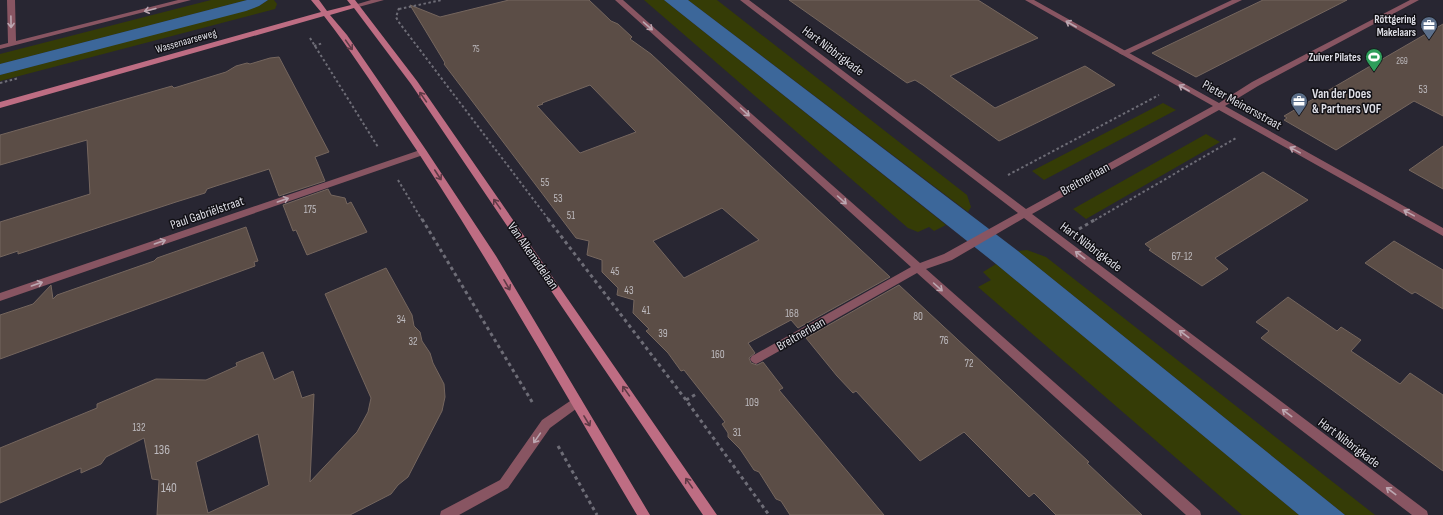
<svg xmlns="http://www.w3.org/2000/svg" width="1443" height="515" viewBox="0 0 1443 515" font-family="'Sofia Sans Condensed',sans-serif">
	<rect width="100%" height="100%" fill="#282632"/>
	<path fill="#353c06" d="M211,0H247L0,64V54Z
		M268,0H274L277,4L275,9L0,81V75L259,6Z
		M644,0H664L946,225L934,231L929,227L918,232L908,228Z
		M688,0H717L967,195L971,207L968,212Z
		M1163,103L1176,110L1044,180L1032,171Z
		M1206,134L1220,142L1086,219L1073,209Z
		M1027,250L1046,257L1375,515H1345L1018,251Z
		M996,264L1299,515H1242L978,287L991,280L983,272Z"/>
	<path fill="#3c679a" d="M247,0H268L259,6L246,11L0,75V64Z
		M664,0H688L1018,251L1345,515H1299L996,264Z"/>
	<path fill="#5b4d46" stroke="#75665e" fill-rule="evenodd" d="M509,0H589L611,21L618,24L632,37L630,39L651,54L890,277L798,328L791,320L748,343L755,353L749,358L751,363L757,365L763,362L783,388L779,390L884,515H790L781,501L776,499L759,472L754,470L740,449L728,437V433L722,424L725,422L684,370L681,371L668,353L646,331L649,329L633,313L634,300L617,295L618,288L602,272V260L587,255L589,241L576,238L444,64L445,63L410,5L440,17ZM590,85L636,132L580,153L537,106L543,104L542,103ZM722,208L759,240L684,278L653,241Z
		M789,0H978L1038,38L950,76L995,108L1085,66L1115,85L999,141L923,85L915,80L907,83Z
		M1263,0H1347L1196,77L1152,53Z
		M1443,24V116L1414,101L1336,150L1284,120L1287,118L1284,116Z
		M279,57L329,152L315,157L325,181L279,196L269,169L216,186L207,189L205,193L176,202L18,254V251L0,257V222L90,194L87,140L0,165V135L172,86L174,88L226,72L236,66L247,63L250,64L270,58Z
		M1443,146V189L1409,170Z
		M1263,172L1308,200L1215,258L1228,269L1202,286L1149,250L1151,249L1145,244Z
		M328,189L331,195L345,198L347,204L351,202L367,232L307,255L296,230L293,231L283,205Z
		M246,227L258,261L254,262L255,266L0,359V315L33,304L51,285L53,299L57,295L154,261L157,258Z
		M1394,241L1443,270V309L1415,292L1412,294L1365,263Z
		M386,268L412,315L414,326L420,332L422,341L430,353L433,363L444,384L445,397L442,411L408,477L398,485L391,494L350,515H157L159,480L152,479L144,438L106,457L101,464L81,473V468L0,503V448L97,408V404L156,379L206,380L237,366L236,363L263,352L274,380L293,371L302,398L314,394L310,482L357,432L368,412L371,398L325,294ZM258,434L269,485L208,513L196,462Z
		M899,285L1089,462L1087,463L1142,515H1056L1034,493L1029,497L964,432L920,461L856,391L853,393L837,376L806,338Z
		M1288,297L1337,331L1341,327L1361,340L1351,351L1400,384L1410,373L1443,395V471L1261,338L1269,331L1256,322Z"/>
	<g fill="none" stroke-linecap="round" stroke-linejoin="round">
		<path stroke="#6e6d77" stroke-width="2" stroke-dasharray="2.5 2.5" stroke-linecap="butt" d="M399,8L396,17L398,21L549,220
			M399,9L442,0
			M310,38L378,147
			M314,46L323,43
			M0,83L19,78
			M1008,175L1159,95
			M398,180L422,220
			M1095,220L1236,138"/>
		<path stroke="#6e6d77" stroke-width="3" stroke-dasharray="3.5 3.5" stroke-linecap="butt" d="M422,219L534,405
			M548,219L686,400L769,515
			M1079,229L1096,219
			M686,400L698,393
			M558,446L597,515"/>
		<path fill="#885562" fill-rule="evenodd" d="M1232,0H1242L1126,55H1123L1119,53Z"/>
		<path fill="#885562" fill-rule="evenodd" d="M7,0H15L16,41L178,0H191L0,49V45L8,43Z
			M371,0H384L355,8L351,6Z
			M615,0H623L920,263L944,254L1018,213L740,0H749L1026,209L1213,106L1025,0H1034L1219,103L1252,82L1410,0H1419L1258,86L1225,106L1443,228V236L1219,110L1032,214L1427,511L1428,515H1412L1024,218L952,260L926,269L1200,511L1201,515H1186L917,273L760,362L756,364L752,362L750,359L752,356L911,267Z
			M423,149L427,152L426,154L0,301V293Z
			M576,397L580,398L582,402L580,406L550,428L508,488L459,515H440L441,511L500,480L542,420Z"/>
		<path fill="#be6d83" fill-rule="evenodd" d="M311,0H319L327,11L351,5L347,0H355L417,81L717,515H703L411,84L354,8L330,15L347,35L426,150L496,256L650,515H637C557,381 481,244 393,115C371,82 349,48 324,16L0,108V102L321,12Z"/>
	</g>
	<defs><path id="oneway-shaft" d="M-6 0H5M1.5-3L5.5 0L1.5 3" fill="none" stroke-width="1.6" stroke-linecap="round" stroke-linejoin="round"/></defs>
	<g stroke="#bca7b1">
		<use href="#oneway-shaft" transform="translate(150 10) rotate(166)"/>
		<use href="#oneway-shaft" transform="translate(11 22) rotate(89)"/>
		<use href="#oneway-shaft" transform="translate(1071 24) rotate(-150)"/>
		<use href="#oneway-shaft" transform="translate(648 26) rotate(41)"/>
		<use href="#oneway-shaft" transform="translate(1184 88) rotate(-150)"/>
		<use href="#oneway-shaft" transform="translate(745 112) rotate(42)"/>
		<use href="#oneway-shaft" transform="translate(1295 150) rotate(-151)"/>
		<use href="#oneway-shaft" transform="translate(283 200) rotate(-19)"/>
		<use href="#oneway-shaft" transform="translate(842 200) rotate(42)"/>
		<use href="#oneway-shaft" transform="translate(1409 213) rotate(-151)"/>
		<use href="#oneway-shaft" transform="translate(160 242) rotate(-19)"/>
		<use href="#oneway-shaft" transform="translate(1080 255) rotate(-143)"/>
		<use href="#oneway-shaft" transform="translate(37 284) rotate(-19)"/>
		<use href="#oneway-shaft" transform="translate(938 287) rotate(42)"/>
		<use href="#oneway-shaft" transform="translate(1184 334) rotate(-143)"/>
		<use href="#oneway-shaft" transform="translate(1287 413) rotate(-143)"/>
		<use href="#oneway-shaft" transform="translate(537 438) rotate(125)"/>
		<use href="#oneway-shaft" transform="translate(1391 491) rotate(-143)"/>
	</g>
	<g stroke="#5f3a46">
		<use href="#oneway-shaft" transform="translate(349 45) rotate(55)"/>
		<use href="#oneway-shaft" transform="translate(423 97) rotate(-125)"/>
		<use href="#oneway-shaft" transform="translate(438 175) rotate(57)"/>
		<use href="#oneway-shaft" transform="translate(497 204) rotate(-125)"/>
		<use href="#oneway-shaft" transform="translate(507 285) rotate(60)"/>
		<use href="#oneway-shaft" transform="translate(626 391) rotate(-125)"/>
		<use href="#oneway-shaft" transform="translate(587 421) rotate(59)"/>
		<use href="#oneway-shaft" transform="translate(689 483) rotate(-125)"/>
	</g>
	<defs>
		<g id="office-pin" transform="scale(0.9)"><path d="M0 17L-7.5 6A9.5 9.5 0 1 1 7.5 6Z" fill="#5c6f8a" stroke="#111015"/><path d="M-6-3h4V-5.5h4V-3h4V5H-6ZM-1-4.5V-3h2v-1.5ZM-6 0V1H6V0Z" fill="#fff"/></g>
		<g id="stadium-pin" transform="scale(0.9)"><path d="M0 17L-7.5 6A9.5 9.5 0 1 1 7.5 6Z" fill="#2e9e5b" stroke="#111015"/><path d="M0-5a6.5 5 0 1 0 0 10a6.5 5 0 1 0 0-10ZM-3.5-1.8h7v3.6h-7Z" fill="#fff"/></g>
	</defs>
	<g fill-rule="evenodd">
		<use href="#office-pin" x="1429" y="25"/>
		<use href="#stadium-pin" x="1374" y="57"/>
		<use href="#office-pin" x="1299" y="101"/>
	</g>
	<g text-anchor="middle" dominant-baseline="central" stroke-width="3" stroke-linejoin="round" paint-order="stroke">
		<g font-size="9" fill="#bdbabe">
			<text x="476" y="49">75</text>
			<text x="1402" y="61">269</text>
		</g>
		<g font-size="11" font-weight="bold" fill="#dedee6" stroke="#111015" text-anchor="end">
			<text x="1416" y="19">Röttgering<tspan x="1416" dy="13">Makelaars</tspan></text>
			<text x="1361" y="57">Zuiver Pilates</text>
		</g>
		<g font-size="11" fill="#dedee6" stroke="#111015">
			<text transform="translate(186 41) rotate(-16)">Wassenaarseweg</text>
		</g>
		<g font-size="11" fill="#bdbabe">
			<text x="1423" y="89">53</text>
			<text x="545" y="182">55</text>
			<text x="558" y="198">53</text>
			<text x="310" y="209">175</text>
			<text x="571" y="215">51</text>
			<text x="1182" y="256">67-12</text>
			<text x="615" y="271">45</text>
			<text x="629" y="290">43</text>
			<text x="646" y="310">41</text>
			<text x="792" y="313">168</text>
			<text x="918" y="316">80</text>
			<text x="401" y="319">34</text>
			<text x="663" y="333">39</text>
			<text x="944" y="340">76</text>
			<text x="413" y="341">32</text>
			<text x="718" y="354">160</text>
			<text x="969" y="363">72</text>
			<text x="752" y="402">109</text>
			<text x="139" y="427">132</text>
			<text x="737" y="432">31</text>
		</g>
		<g font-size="13" fill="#dedee6" stroke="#111015">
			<text transform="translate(833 51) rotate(37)">Hart Nibbrigkade</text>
			<text transform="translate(1242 105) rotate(29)">Pieter Meinersstraat</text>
			<text transform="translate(1085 179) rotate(-29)">Breitnerlaan</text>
			<text transform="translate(207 213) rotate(-19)">Paul Gabriëlstraat</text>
			<text transform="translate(1091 247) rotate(37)">Hart Nibbrigkade</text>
			<text transform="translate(533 256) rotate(55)">Van Alkemadelaan</text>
			<text transform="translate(801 334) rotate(-30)">Breitnerlaan</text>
			<text transform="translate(1349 443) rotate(37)">Hart Nibbrigkade</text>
		</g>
		<g font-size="13" font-weight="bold" fill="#dedee6" stroke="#111015" text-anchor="start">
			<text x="1312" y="94">Van der Does<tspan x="1312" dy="15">&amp; Partners VOF</tspan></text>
		</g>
		<g font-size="13" fill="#bdbabe">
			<text x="162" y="450">136</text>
			<text x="169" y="488">140</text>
		</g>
	</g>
</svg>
